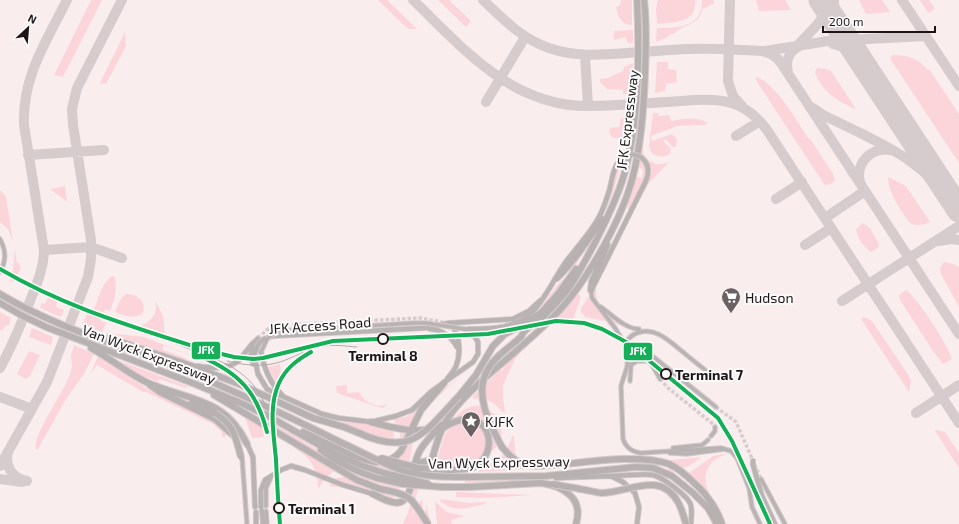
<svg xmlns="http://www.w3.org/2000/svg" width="959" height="524" viewBox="0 0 959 524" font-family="'Exo 2',sans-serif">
	<rect width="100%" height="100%" fill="#f9edee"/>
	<path fill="#fcd5db" d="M91,0H102L63,77L54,75Z
		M378,0H387L417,29H408Z
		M438,0H449L471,21L466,27Z
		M621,0H632V25C621,25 618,17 616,7L620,5Z
		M658,0H695C697,24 674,22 657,24L656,8Z
		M702,0H713L714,4L709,5V7L703,8C699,23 692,23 680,29C675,32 675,34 669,35L668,37L656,42L657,28C678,28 703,28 702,0Z
		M756,0H785L791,10L759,11Z
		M859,0H882L890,12L866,14Z
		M920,0H929L935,9L928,13Z
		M633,30V43H628L625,37L614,40V31Z
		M125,32L126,46L106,84L100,83Z
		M893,55C908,55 918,58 928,70L929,69L959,114V163L891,60L890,58Z
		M657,62H668V69L676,70L677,82L666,84L665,91L655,93Z
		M633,63L631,94H623V90L607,89L600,82V79L608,78L623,71L624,67Z
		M817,68L826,69L831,71L856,109C838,102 821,91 815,72Z
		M755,77C772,78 799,124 809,139L811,140L833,174L835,180L831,184L825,185L822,181L757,82Z
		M653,113H658V116L669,115L671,121C683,119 696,116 708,123L705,125L677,126L651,136L652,141L672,134L677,139L676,147H673L665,139L663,141L671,149L670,151L671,153C664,158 657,158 651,152L649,146Z
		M624,114H629L626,137L613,138L609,133L610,128L619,127L621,118H624Z
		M642,146L643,147L644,155C652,165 657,166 669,162L649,183L630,217V209H627L637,177L642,178L643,169L638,168Z
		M624,153L613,193L606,210C604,202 611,171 615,162C617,158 620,156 624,153Z
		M888,177L906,186L930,222C923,225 915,227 909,222C900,209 888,193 888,177Z
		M65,186L67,201H66L50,189Z
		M0,190L6,197L13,241L8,229L0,222Z
		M863,223L870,228L879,244L878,245L879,247L871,252C864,247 857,238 856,229Z
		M588,245L570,275L542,311L537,312L557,285L568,274L567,272Z
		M15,249L17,263H19L21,269L13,282H11L10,279L13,270Z
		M944,262L953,264L959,267V307L941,274L940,268Z
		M112,276L115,277C117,289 115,300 110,311L105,309L100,320L106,323L102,332L82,325L86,317L85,316L93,308L94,309C99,298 102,282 112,276Z
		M597,284C591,308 614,319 632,329L607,321L585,317L581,312V308Z
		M906,290C918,299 948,345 952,359L943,364L933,351L900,300L899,295Z
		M50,293L58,297L56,307L64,310L61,317L40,308L42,303L45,304Z
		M127,294C138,294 148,303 142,314C132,319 125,316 115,312C118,305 120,297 127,294Z
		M577,294L581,296L573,320H556Z
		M155,300L163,316L165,335L137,327C150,323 159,315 155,300Z
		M0,312L11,318L9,326L6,325L2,331L0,330Z
		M863,317L871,320L874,324L909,376L911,381L909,392L861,319Z
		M32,328L53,337L51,345L29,337Z
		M107,333L144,337L190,355H189L163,345V350L180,356L192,362L155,353L106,335Z
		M531,340L515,359L503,385V395L505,414C495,404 489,397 474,399L472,397L500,370L502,371L505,366Z
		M74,345L94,354L84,374L66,399L38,449L36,450C31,435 69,387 72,367C72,364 71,360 71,357C71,353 73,349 74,345Z
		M29,351L40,355L30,376L26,379L17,374Z
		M98,356C120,371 140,385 163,397C186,409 210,416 228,434L224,437H222V432L213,424L146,392H143L97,365L90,375Z
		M119,361H120L187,386L186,388L159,379L158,382L146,377V379L136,373Z
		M280,364L281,375L276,384L268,367Z
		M456,380H457C441,393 427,405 418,423C411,439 412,457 407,474C404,483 397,492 392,501L373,491L329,486L336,478L355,475L381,482L384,471L363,464C369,465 378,467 384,466C411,459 412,426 426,407C434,397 445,389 456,380Z
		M347,385V393L359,392C363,402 378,409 387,404L386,406L383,408L378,407L337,393L336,386Z
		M477,405C487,408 495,412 499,421C513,450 472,465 451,467L438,458C442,441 449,418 465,409C469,407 474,406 477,405Z
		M242,408L278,426L349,468C334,467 324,477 318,490C319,477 314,462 303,454C299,451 294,448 290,444L293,440Z
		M417,410L403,440L399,441C402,432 398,426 393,419L405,417Z
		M245,418L263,428L264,437L252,438Z
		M379,421C390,422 398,429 392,441H388L358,431L341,422L362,423Z
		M936,430L945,432L959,453V468L935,431Z
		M512,436H514L515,452L517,459L529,469L479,472V470C496,463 508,454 512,436Z
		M727,453C724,455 719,457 716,459C706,466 702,480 709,491L708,492L696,480L686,475L713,456Z
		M702,457L689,466L672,472L668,470L667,466L661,461Z
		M416,470H418V488L412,516L421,500H422L423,511H426V503L431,524H403C405,519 408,514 409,509C413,496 416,483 416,470Z
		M636,472L593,477L465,484V480Z
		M456,492L532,495L484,498L456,497Z
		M439,499L470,503L485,502V504C468,508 452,514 439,499Z
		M435,501L442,508L447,512L464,516L451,520L452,524H437Z"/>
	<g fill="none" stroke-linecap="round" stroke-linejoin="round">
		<path stroke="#d6cccd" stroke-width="10" d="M413,0C463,48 511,106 587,106C618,106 650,103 681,101C692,100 703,99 714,100C736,101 754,112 767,130L959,423
			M483,0C503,19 522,39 549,48C574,57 601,55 627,53C647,52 667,50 688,49C712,48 736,50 761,51C770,52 776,56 781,63L959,334
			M730,0L728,81L733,96L742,106
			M902,0L959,86
			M834,2C829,18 843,32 851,44
			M833,44C857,48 868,73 880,91
			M796,47L817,25L834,0
			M765,51L828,41L926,36
			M585,55L588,106
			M788,72C785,61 789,51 800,46
			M486,102L525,37
			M813,108L823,115C878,142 924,158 959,212
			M736,136L760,121
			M28,155L104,150
			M860,182C855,162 872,147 891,150
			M776,199L802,182
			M825,218L865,191
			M939,241L951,239L959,240
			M805,245L831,228
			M44,250L91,247L122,258
			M842,301L959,226
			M0,368C11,348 20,327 28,306C35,288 44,270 44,250L24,125C22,77 46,42 67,0
			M0,397L32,409
			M916,413L959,385
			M8,452C4,467 13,478 27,481
			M0,466L47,382L88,277L91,259V240L73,125L72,109L77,88L122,0
			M0,479L22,482"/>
		<path stroke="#d6cccd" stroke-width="25" d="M821,0L959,210"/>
		<path stroke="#d8ccce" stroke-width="3.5" stroke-dasharray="3.5 2" stroke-linecap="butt" d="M258,338L268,329L277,325L420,318L443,322
			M660,379L668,388L713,424L715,427
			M716,407L736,422L761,479"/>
		<g stroke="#d5cbcc" stroke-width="5.5">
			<path id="minor" d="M0,239C6,250 6,262 0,272
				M591,290L592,298L615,328L625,344L628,356L627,367L621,386L623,439C626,448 632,452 641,453L721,448L731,451L737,458L749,488L752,507L760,524
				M601,307C611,314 625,329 639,329
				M302,330L413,323
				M253,343L258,338
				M625,344C631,332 646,328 658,334C665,337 672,343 678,348C690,358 701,367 713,376L717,374
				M625,344H635L646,351L716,407
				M261,352L267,339
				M631,365L637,361H647L651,363L660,379
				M630,381L631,364
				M711,436L715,431V427
				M673,448L702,445L708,440
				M670,453L687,454L725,449
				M242,457L247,524
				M761,479L785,524
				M266,506V488L271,477
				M266,511L267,524"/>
		</g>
		<g stroke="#d5cbcc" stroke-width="6">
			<path id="tertiary" d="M592,289L639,195
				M430,329C443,330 451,336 457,347
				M464,329L473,334L478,342V354L473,362L432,391L412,410L396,416L371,422L338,418L322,414L275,393L267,389L258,374L254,355L259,343L264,339L273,336L425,328L449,323L513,319L529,311L541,300
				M468,329C487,329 507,329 524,319C540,309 554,279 565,263C576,248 590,234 599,217C604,208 607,198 610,188
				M261,352C264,369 270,383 282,395
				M253,364L251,354L253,344
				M197,366C209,368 226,370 237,362C243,357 247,349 253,343
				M447,379C450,375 454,371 456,366C461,354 460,335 452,326
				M247,444L253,457L255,507
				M753,461V465L762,496L775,524
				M613,476C622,476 645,473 653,475C662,477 686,495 690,503C693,509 691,517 691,524
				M556,478L611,476L623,482L635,493L639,507L637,524
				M261,507V490L265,480L281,470L291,466L305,470L343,485L373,494
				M262,511L263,524
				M256,512V524"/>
		</g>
		<g stroke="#d5cbcc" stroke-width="8">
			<path id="motorway" d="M557,278C575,260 588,240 602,219
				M591,290L592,282L607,245
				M0,294C53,326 115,344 173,366C231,389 286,415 342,443
				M0,303L21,315L46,327L195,384L243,404L270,417L335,454L360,465L384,473
				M521,337C524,327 537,323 545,315C553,306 564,296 571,285C588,257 607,221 619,190C639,137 640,57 637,0
				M109,338L192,366L239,384L313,418L344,427L359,433
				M91,348C110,358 127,373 146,382C188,401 224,396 247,444
				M150,385L160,392L215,419L234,436
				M214,395L357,480L380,489
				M459,396L476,375L493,346L505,334L531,320L542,312L558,294L576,269
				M191,404L205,408L215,413
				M371,422C393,428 419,435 440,426
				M443,428C490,398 503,455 472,468C466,470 457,469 450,470
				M303,432C314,437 325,443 337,448C357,457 383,473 401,451L421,410L444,383
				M502,447C508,454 514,461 523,464C539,468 558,464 575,463C601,460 644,455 669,464C678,468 686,475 693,482C707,494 716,507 722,524
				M321,450C337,463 358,472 377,478
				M414,464L432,460C435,448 439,434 445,423C455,405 472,390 487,376C509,357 532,338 552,318C584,287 620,223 632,180C641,146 644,108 645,72C646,49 647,24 644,0
				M414,468C418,446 428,441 441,425
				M469,477L546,476L636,467L653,468L672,476L693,493L708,508L717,524
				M442,487H470L541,483C563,486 584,498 576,524
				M373,494C394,505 407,510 412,481"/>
		</g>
		<use href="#minor" stroke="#b9b3b4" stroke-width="3.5"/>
		<use href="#tertiary" stroke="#b9b3b4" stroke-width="4.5"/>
		<use href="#motorway" stroke="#b8b1b2" stroke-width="6"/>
		<path stroke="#b2abac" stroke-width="1" d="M139,329L222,362C257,378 269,404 274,440
			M227,361C248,366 267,368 288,359C298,355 308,349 319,347C332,344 344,346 357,347"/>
		<g stroke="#d5cbcc" stroke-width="5.5" stroke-linecap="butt">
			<path id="minor-bridge" d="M413,323H426L464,329
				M267,339C277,329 289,330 302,330"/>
		</g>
		<g stroke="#d5cbcc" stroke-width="6" stroke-linecap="butt">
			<path id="tertiary-bridge" d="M610,188C612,179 613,168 619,161C629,148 649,156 648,172C648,180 642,188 639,195"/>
		</g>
		<g stroke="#d5cbcc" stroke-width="8" stroke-linecap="butt">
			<path id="motorway-bridge" d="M215,413C235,426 235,436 241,457
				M359,433C413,458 425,431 459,396
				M342,443C360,451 379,462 398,469C421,477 445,477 469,477
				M502,447C490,425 473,394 488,369C495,356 510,347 521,337
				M381,458L418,468L450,470
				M384,473L429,484
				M377,478L403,484L442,487
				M552,484C561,486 571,487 580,489C586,490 594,492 601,493C629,493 661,469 679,504C682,510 684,517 686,524
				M380,489C413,495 410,497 428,524"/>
		</g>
		<use href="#minor-bridge" stroke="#b9b3b4" stroke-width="3.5"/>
		<use href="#tertiary-bridge" stroke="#b9b3b4" stroke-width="4.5"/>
		<use href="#motorway-bridge" stroke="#b8b1b2" stroke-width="6"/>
		<g stroke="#fbfbfb" stroke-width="7">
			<path id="rail-1" d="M0,269C64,307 134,327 205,350L234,357L253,359L263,358L333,341L488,334L556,321L584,323L602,329L628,343L718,418L732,441L770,524
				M202,357C239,373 257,392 267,432
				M280,524C278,503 277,481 276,460C274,435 268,407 279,383C286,368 297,360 311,352"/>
		</g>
		<use href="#rail-1" stroke="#14af57" stroke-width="4"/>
	</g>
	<defs>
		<g id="supermarket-pin" transform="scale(1)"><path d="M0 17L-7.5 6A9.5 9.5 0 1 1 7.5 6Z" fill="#6b6062" stroke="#fbfbfb"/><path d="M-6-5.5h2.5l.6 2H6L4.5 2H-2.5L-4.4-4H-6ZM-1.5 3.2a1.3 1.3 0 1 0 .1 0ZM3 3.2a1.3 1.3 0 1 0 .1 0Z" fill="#fff"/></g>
		<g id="sight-pin" transform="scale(1)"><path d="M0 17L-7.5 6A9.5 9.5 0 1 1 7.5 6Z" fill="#6b6062" stroke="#fbfbfb"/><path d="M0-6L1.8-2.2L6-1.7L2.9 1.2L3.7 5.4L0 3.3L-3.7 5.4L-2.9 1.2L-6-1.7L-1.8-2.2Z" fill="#fff"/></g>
	</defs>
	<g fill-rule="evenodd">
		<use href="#supermarket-pin" x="731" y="297"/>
		<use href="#sight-pin" x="471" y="421"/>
	</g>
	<g fill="#fbfbfb" stroke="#1e1416" stroke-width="2">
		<circle cx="383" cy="339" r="5"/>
		<circle cx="666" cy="374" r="5"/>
		<circle cx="279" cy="508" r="5"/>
	</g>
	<g text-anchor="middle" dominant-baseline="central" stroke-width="4" stroke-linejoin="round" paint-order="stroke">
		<g font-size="14" fill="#1e1416" stroke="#fbfbfb">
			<text transform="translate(627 120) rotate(-83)">JFK Expressway</text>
			<text transform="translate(320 325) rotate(-4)">JFK Access Road</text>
			<text transform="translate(149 354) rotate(21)">Van Wyck Expressway</text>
			<text transform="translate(499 462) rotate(-1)">Van Wyck Expressway</text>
		</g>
		<g font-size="14" fill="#1e1416" stroke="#fbfbfb" text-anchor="start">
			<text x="745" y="297">Hudson</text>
			<text x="485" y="421">KJFK</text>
		</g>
		<g font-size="14" font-weight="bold" fill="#1e1416" stroke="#fbfbfb" text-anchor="start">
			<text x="383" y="355" text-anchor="middle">Terminal 8</text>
			<text x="675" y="374">Terminal 7</text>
			<text x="288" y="508">Terminal 1</text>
		</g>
	</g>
	<g stroke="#fbfbfb" stroke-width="1.5">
		<rect x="191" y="341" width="30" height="19" rx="4" fill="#14af57"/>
		<rect x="623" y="342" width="30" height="19" rx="4" fill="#14af57"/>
	</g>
	<g font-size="11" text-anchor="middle" font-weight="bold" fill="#fff">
		<text x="206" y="354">JFK</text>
		<text x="638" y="355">JFK</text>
	</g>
	<g transform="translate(28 28) rotate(26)" stroke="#fbfbfb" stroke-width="3" paint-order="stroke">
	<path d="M0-3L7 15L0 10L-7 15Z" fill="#1e1416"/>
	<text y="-6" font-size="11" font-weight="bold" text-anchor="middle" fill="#1e1416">N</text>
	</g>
	<path d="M823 26v6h112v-6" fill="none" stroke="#1e1416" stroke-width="2"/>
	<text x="829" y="26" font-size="12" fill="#1e1416" stroke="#fbfbfb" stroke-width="3" paint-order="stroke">200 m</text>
</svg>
